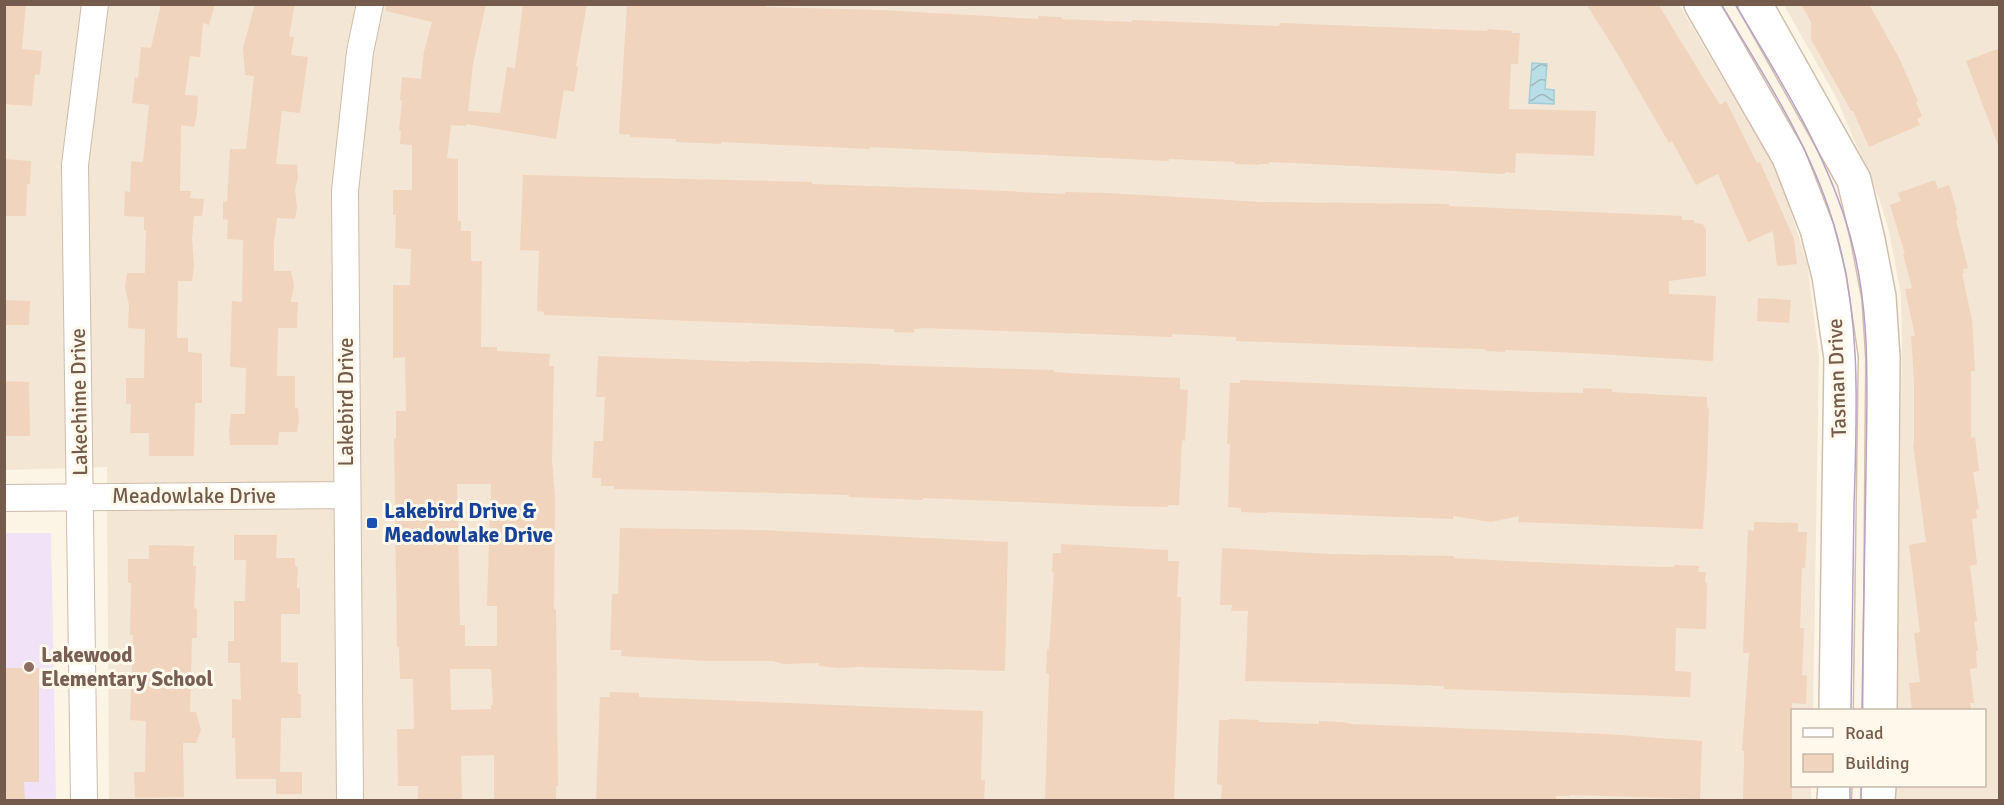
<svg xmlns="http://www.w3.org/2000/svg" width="2004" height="805" viewBox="0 0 2004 805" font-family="Signika,sans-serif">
	<defs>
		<pattern id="water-waves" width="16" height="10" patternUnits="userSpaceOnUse" patternTransform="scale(1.5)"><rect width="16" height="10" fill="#badee5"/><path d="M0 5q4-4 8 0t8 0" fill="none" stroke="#9cb7bc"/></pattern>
	</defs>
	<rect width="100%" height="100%" fill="#fcf4e5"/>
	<path fill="#f3e6d4" d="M4,5H1679L1777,170L1807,262L1819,357L1813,710H1792V786H1811V800H109L107,467L5,470Z
		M1784,5H1999V800H1896V786H1984V710H1897L1902,336L1901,295L1889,231L1880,201L1836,97Z"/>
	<path fill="#f1e2f8" d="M4,533H51L56,800H5Z"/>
	<path fill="url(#water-waves)" stroke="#a0cdd7" stroke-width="1.5" d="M1532,63L1547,64L1545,89L1554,90V104L1529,103Z"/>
	<path fill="#f1d4bd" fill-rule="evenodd" d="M4,4H26L22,49L42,51L40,75L35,74L32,106L4,104Z
		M161,4H215L209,25L203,23L200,57L190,56L185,95L198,96L197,113L194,127L181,125L180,191H191L190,198L204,199L202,216H194L192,239L194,266L192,281H178L177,338H188V352L202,353V403H195L194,456H149V433H130L131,404H126V378H144L145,329L128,328L129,305L125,287L127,273H145L146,230H144V217L124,216L125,191L130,192L131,161L143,162L149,105L132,103L135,77L138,78L141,47L151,48Z
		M255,4H295L289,36L294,37L291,55L308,57L300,113L282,111L276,164L297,165L298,177L295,190L297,207L295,219L277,218L274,243V271H291L294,285L291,302H298L297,328H278L277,376H295V408H298L299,420L297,432H279L278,445H230L229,431L231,414H245L246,368L230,367L232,301L242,302L243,240L227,239L228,220L223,219V201L227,202L230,149H246L254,76L245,75L243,48Z
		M386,4H486L473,64L468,111L500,113L507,67L515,68L523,4H587L576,66L578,67L574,92L564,90L556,139L466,124V126L451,125L447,158L458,159V221H461V231H471V261H482L481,347H497V351L550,354L549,366H554L552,460L555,498L554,609H556L557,696L558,786H556V801H494V755L461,756L462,801H418V786H398L397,729H414L413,679H400L399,647H397L394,439H396V411H406L405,357L393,358V285H410L411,249L395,248L396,215H393V190H412V145L400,144L401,131L399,130L402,101L400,100L402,77L421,79L424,51L432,22L386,11ZM457,484H491L487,606H497V646H465V625H460ZM450,669H491L493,705H491V709L451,710Z
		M627,4H766V7L880,10L1038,19V16L1062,17V19L1132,22V20L1279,26L1280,23L1487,31L1488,29L1512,31V33H1520L1518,64H1511L1509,109L1596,111L1594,156L1516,153L1515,173L1505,172V174L1416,169L1269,162V164H1259V165L1235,164V162L1169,159V161L870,147V149L721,142V144L676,142V139L630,137V135L619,134Z
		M1586,4H1658L1720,105L1726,101L1757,163L1760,162L1794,239L1797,264L1777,266L1773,231L1748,242L1718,174L1696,185L1672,141L1669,143L1614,48Z
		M1801,4H1869L1899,58L1918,101L1916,102L1922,116L1917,119L1920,125L1869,147L1853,111H1851L1811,39V22Z
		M2000,48V145H1998L1966,61Z
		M4,159L31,161L30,184H27L26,216H4Z
		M523,175L812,182V184L961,189L1065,194V192L1108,193L1262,202L1449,204V206L1682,216V220H1694V223L1703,224L1706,230V276L1669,281V294L1716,296L1713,361L1581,353L1505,350V352L1485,351V349H1475L1236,341V337L1172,334V337L925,328L914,329V333L894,332V329L544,315V312L537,311L539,251L520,250Z
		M1935,180L1938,189L1949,185L1957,211H1955L1958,219L1956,220L1968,268L1963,269L1964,273H1962L1972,320L1975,371H1971V438L1975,437L1979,471L1973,472L1979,509L1976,510L1977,518L1972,519L1977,564L1970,566L1977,621L1974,622L1978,651H1976L1977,668L1970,669L1974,703H1970L1972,711H1912L1909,683L1920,682L1914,633L1920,632L1909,545L1926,542L1913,444H1914V380L1911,336H1915L1905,289L1912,288L1903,254H1905L1890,205L1901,201L1898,193Z
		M1758,298L1791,300L1789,323L1757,321Z
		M4,300L30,301L29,325H4Z
		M598,356L749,362V361L881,364L880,365L1054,370V372L1086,374L1180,378V389L1188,390L1185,441L1182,440L1179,505H1168V507L1118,506L923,498V500L849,497V495L614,489V486H601V478H592L594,441H603L605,397H596Z
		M1240,380L1533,392L1583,393V388L1612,389V392L1707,397V407L1709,408L1707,468L1703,529L1518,522L1519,516L1491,522L1453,516V519L1267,512V513L1241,512V508L1228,507L1230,444H1227L1230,383H1240Z
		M4,381L29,382L30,436H4Z
		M1754,522L1798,523V532H1807L1805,568H1802L1800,628H1804L1802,675L1807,676L1806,704L1792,703V801H1743L1744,761V751H1742L1749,653H1743L1744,626L1748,530L1754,531Z
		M620,528L760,530L1008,542L1005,671L856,667L839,668L819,666V663L783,664L773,661H709L621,656L622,650H610L612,594H618Z
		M234,535H277L276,558H295V565L298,568L297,588H300V614H281V662L298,663V694H301V718H281L280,772H302V794H276V779H236L235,738H232V699L241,700L240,663H228V641H234V601H245L246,560H234Z
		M1061,544L1168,550V561H1179L1177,597H1181L1180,644L1174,801H1045L1049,674L1046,673L1047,649H1049L1054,573L1052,572L1053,553H1061Z
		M149,545L194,546L193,566H196L194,609L197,608V638H192L190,712H196L201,730L196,743H183L184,797L135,798L134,772H145L146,721L130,720L133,635H130L131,583H128V559H149Z
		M1222,548L1330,554L1454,556V558L1510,561L1602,565L1664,567H1674V565L1699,566L1698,572H1706L1705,582L1707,583L1706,629L1676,628L1675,671L1691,672L1690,697L1444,689V686L1385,684L1245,681L1248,611H1231L1232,605H1220Z
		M4,668H39V782H24L25,801H4Z
		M610,692L639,693V697L983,711L981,780H985L984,801H596L600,697H610Z
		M1229,719L1259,720V722L1319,724V721L1342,722L1351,724L1606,734L1702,741L1700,799L1570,795V796H1556V801H1221L1222,785L1217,784L1219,720H1229Z"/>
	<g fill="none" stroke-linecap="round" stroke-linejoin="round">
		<g stroke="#cdbcac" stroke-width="28">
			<path id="street" d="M4,498L347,495
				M84,800L75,165L95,4
				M350,800L345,191L360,52L370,4"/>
		</g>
		<g stroke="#d2beac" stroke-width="36">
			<path id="secondary" d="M1701,4L1789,157L1817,229L1829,276L1841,358L1836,710
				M1755,4L1854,180L1868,240L1879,297L1883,358L1880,710
				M1834,800L1835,786
				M1878,800L1879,786"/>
		</g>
		<use href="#street" stroke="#fff" stroke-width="26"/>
		<use href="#secondary" stroke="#fff" stroke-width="33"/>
		<path stroke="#b7a4c5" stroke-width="1.5" d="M1721,4C1763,74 1809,143 1833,222C1862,314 1857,411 1854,506C1853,574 1852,642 1851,710
			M1735,4C1777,75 1821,143 1846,222C1872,302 1867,387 1866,470C1865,550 1864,630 1862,710
			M1850,800V786
			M1861,800V786"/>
	</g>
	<rect fill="#1a4fb4" stroke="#fff8eb" stroke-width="2" x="366" y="517" width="12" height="12" rx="3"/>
	<circle fill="#8d6e63" stroke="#fff8eb" stroke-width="2" cx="29" cy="667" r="6"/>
	<g text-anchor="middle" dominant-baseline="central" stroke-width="6" stroke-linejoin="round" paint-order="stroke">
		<g font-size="21" fill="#755b4b" stroke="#fff8eb">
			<text transform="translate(1837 378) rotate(-92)">Tasman Drive</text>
			<text transform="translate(79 402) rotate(-91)">Lakechime Drive</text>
			<text transform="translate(346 402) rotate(-90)">Lakebird Drive</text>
			<text x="194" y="496">Meadowlake Drive</text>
		</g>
		<g font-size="21" font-weight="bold" fill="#164399" stroke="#fff8eb" text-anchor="start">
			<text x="384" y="511">Lakebird Drive &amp;<tspan x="384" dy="24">Meadowlake Drive</tspan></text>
		</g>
		<g font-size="21" font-weight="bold" fill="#785e54" stroke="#fff8eb" text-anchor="start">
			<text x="41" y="655">Lakewood<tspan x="41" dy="24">Elementary School</tspan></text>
		</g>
	</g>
	<rect width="2004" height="805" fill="none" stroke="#755b4b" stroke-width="12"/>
	<rect x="1791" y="709" width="195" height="78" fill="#fff8eb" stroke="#c8b9ab" stroke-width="1.5"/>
	<rect x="1803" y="728" width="30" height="9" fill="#ffffff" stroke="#c8b9ab" stroke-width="1.5"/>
	<text x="1845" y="739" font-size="18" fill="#755b4b">Road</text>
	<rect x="1803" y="754" width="30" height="18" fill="#f1d4bd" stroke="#c8b9ab" stroke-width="1.5"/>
	<text x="1845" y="769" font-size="18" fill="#755b4b">Building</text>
</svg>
